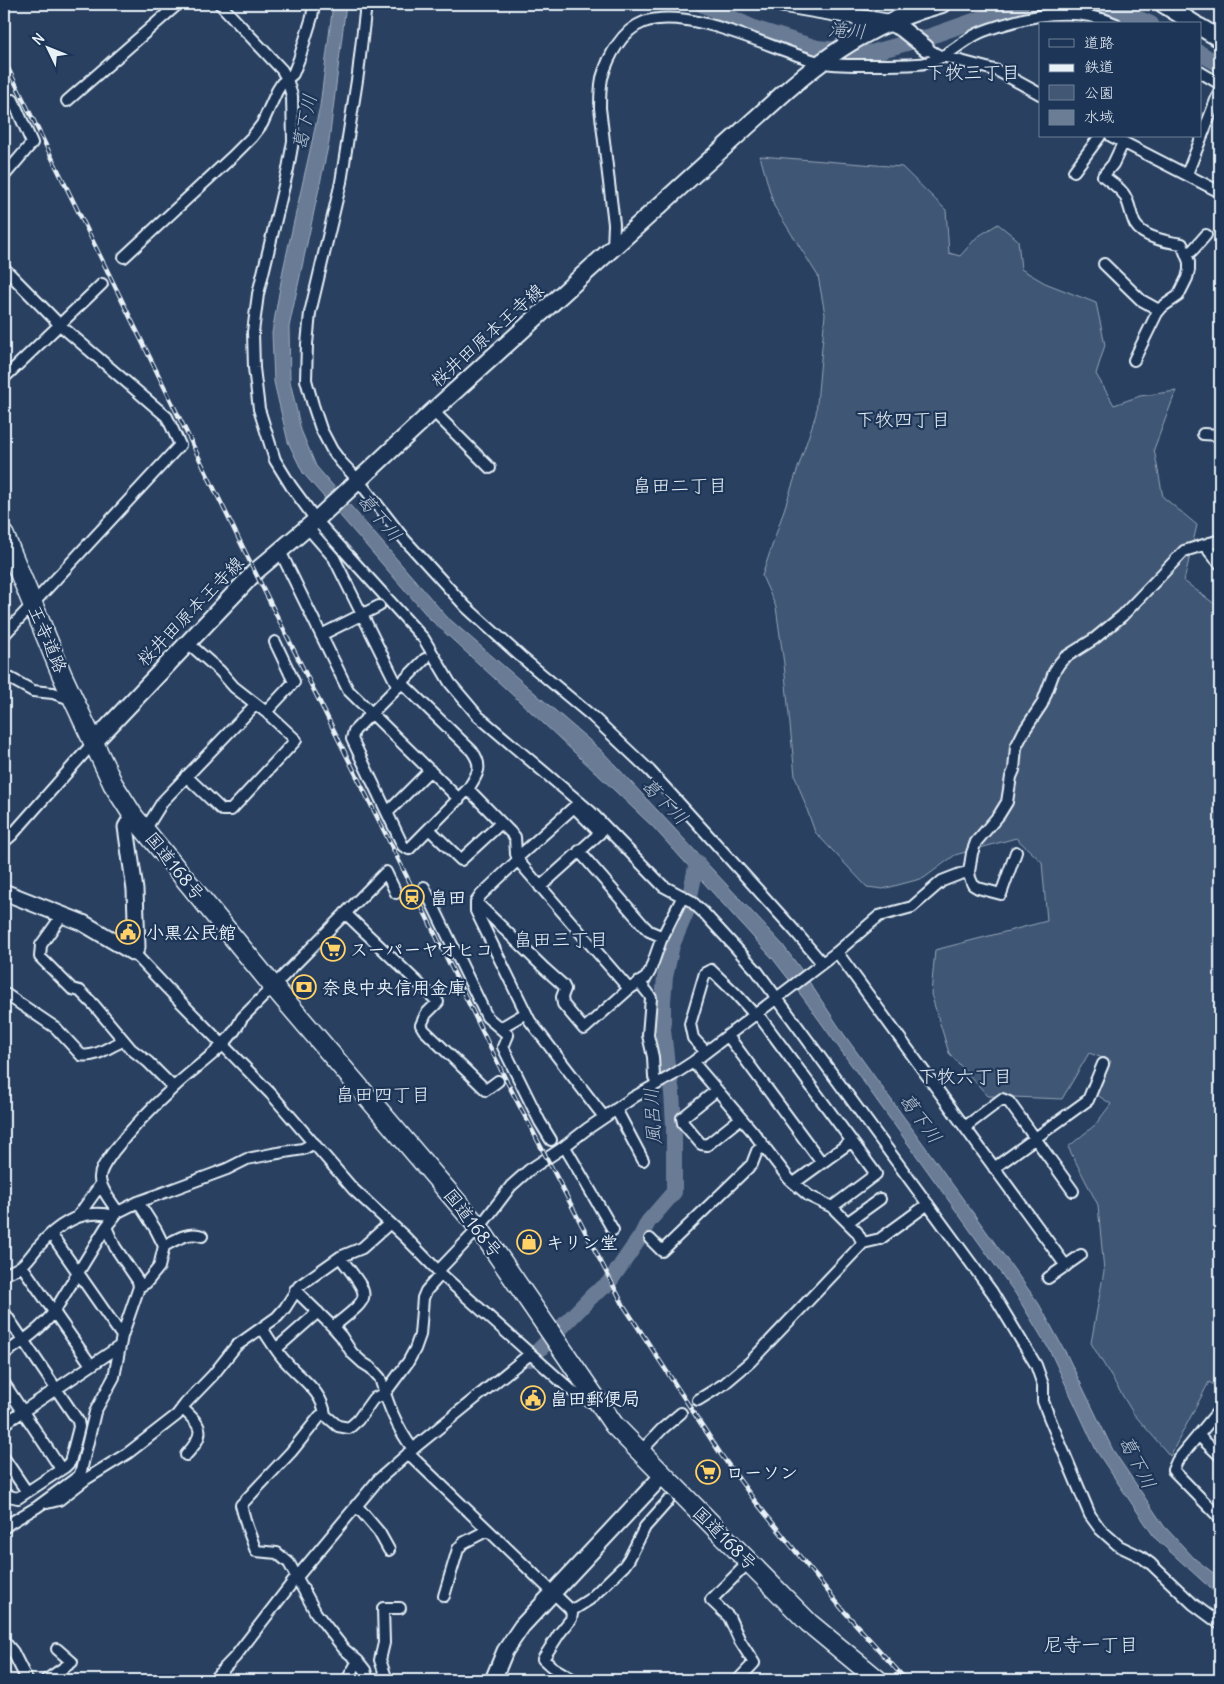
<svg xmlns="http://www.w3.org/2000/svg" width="1224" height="1684" viewBox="0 0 1224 1684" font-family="Delius,'Klee One',sans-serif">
	<rect width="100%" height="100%" fill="#294061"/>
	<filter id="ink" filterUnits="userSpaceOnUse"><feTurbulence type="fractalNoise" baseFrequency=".02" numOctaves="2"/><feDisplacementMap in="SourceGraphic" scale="10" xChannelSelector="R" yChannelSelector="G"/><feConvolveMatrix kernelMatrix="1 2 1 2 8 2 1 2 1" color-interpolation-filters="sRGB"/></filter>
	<g filter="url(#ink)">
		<path fill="#415774" stroke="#94a4b6" d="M760,156L902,167L946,210L949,253L960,256L977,237L998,224L1018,240L1021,269L1045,283L1096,303L1105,345L1096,374L1114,405L1140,396L1176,391L1154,449L1163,497L1197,525L1184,581L1220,608V1389L1209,1382L1170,1456L1133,1413L1091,1343L1104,1271L1098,1205L1068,1147L1095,1125L1111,1104L1097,1095L1111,1061L1089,1053L1062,1099L988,1096L949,1053L931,994L935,950L1047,921L1042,862L1016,838L955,855L924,878L883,889L867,887L815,832L795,776L784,664L776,607L762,576L816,414L825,314L818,276L774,206Z"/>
		<path fill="#6b7c95" stroke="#9dabbd" d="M333,4H346L329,142L289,327L290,381L301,430L316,466L447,617L602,751L782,944L800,968L843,1033L1039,1304L1067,1355L1113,1450L1164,1526L1195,1559L1220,1578V1597L1155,1538L1097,1452L1050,1351L1015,1293L804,999L773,959L653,827L556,735L430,619L303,473L288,442L274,382L272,333L283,270L320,106Z"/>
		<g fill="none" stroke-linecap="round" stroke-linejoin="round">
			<path stroke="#6b7c95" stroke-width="16" d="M701,4L756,29L817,48L871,53L928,37L1022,4
				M1094,4L1112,7L1151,24
				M1200,53L1220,65
				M560,1329L594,1294L608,1284L641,1236L648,1222L674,1192V1126L672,1092L667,1065L663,1030V1001L665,977L672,945L687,910L697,862
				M530,1359L547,1342"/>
			<g stroke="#e8f1f8" stroke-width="14">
				<path id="street" d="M220,4L282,70L287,79L292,96L293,141L288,169L258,294L253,332L254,368L259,409L275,460L291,486L316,520L424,639L450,683L478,716L590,811L663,886L691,901L704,913L757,971L992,1292L1036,1365L1043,1385V1401L1049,1417L1090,1515L1100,1529L1119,1546L1140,1556L1151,1564L1193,1604L1220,1624
					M366,4L358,74L341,182L310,313L307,344L306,380L313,405L321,429L332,450L341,462L358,480L405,540L466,607L520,656L593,717L650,771L794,930L822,963
					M926,48L938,55L998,71L1040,94
					M1200,72L1220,84
					M67,101L178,4
					M1111,136L1220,192
					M1123,143L1113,164L1103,176C1111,182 1122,189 1126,198C1130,206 1131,216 1135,224C1143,238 1168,242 1182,244L1189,262V270L1187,278L1178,296L1162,307L1157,313L1134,360
					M1074,171L1100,136
					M1187,174L1220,90
					M4,176L32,143L13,100
					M613,248L614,224L600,108C600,98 600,88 602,78C608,57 622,30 644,22C691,6 771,49 819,62C836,66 857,65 875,65C889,65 903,65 917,64C942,63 956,45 977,34C987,29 998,26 1009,23C1044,12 1082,9 1116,24
					M1186,254L1192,251L1206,235
					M124,257L232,157L252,137L262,124L277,91L282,83L293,74L299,59L312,17L314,4
					M1104,264L1141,300L1159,310
					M4,268L60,325L167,417L180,445L4,635
					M4,378L102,284
					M433,411L490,468
					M1203,434L1220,435
					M307,527L334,558L398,687
					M1209,543V551L1220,564
					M280,551L348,690L459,799
					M321,635L379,606
					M4,675L33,691L53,693L74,700
					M402,683L472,751C484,767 477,775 468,789L409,849L403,846L352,739L354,731L425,659
					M266,712L294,682L275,642
					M186,776L222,810H231L296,740L266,712L234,687L220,671L187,642
					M468,789L515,837L516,854L520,863L629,989
					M388,812L430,770
					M429,829L461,860L501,823
					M145,830L163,801L256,704
					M4,842L11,836L93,743
					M579,851L644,926L649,931L663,937
					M1016,852L1001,894L978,888L973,885L970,878L969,872L972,853L976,842L999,815L1007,802L1011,777L1014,770L1016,747L1024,731L1042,704L1054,672L1059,664L1064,658L1094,639L1122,616L1184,551L1220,540
					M517,858L574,807L600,833L540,887
					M518,860L481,895L476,902V911L530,1021L604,1117
					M424,887L487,1017L508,1035L503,1047L540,1122L551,1140
					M476,902L545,969L563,985L565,989L562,997L563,1004L584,1029L629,989L646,978L650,971L661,940L683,896
					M345,913L438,1002L426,1014L421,1025L424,1030L486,1090L498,1081
					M63,914L41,945L40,957L72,989L80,991L94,1005L131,1049L148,1062L173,1087
					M837,952L1066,1266
					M134,953L166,987L272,1095L353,1189L405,1237L441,1274L572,1391L580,1397L597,1404
					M639,982L648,993L651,998L648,1035L653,1057L654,1077L657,1084
					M4,993L56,1028L81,1055C97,1058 110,1045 124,1041
					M757,1013L876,1174L832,1207
					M500,1028L526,1013
					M728,1036L822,1163
					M706,1052L693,1038L690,1024L705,973L711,970L736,994L755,1015
					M693,1062L753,1132L789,1179L809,1196L832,1207L857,1232L863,1243
					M717,1090L682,1118L683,1123L701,1144L707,1145L741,1118
					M616,1109L643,1160
					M965,1127L1002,1099L1009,1102L1073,1191
					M565,1147L613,1230
					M994,1168L1088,1100L1103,1064
					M794,1183L852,1141
					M138,1202L156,1230L164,1246L159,1267L146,1283L139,1287
					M118,1212C112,1203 101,1190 100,1179C99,1169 108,1160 113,1152C131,1129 151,1108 173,1088C196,1065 228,1048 242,1018L386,872L396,893
					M78,1216L101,1184
					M848,1222L880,1199
					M51,1234L122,1336
					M650,1239L662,1251L752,1164L757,1151L763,1147
					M164,1246C175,1240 189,1231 202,1236
					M22,1266L91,1365
					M438,1271L479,1228L511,1186L529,1170L561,1149L587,1129L634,1097L673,1075L693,1062L837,952L879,916L912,907L942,881L960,874L969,872
					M4,1275C9,1272 16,1270 21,1266C28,1261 33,1252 39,1246C59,1223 83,1208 114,1216
					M1048,1278L1081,1255
					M295,1290L333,1327L341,1336L352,1353L363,1363L371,1368L380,1378C388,1404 396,1427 413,1449
					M4,1312L78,1421L79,1427L70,1462L65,1467L18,1498L4,1495
					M333,1327C374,1294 371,1299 340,1257
					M262,1328C270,1340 277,1353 287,1363C301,1379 323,1392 325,1415
					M276,1349L318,1312
					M4,1354C23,1341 40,1330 54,1312L106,1227
					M4,1383L61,1469
					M698,1400L724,1384L750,1362L863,1243L880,1239L928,1204
					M182,1408C203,1427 206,1433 186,1455
					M1220,1409L1177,1461L1173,1470L1220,1518
					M4,1424L120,1346
					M1198,1435L1220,1456
					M641,1451L662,1429L681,1413
					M408,1453L570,1609L572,1614L571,1619L559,1634L543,1659L552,1667L574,1680
					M4,1458L27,1492
					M47,1503L59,1500L86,1479L128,1453L177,1415L186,1403L213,1375L236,1346L277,1317L285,1308L299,1286L340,1257L362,1248L390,1223
					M356,1505L379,1532L389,1550
					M4,1528L10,1523L37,1507L79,1476L81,1471L95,1412L114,1377L122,1336L139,1287L138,1281L115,1247L106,1227L118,1212L138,1202L227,1169L247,1159L272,1154L303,1149L314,1143
					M444,1596L458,1549L463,1543L488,1530
					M571,1611L590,1599L624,1566L629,1559L645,1527L668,1501
					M4,1641L13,1652L27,1680
					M46,1680L72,1662L57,1649
					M213,1680L235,1657L292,1583L378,1480L419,1444L530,1354
					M347,1680L358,1661
					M368,1680L365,1670L358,1661L344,1649L316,1613L289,1563L277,1553L256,1551L247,1527L241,1505L291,1452L320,1416L325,1415L338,1426L349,1428L358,1420L373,1399L385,1393L408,1362L415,1349L420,1335L423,1298L426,1291L441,1274
					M387,1680L380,1660L384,1643L383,1608H400
					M738,1680L754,1663L740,1641L729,1617L711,1600L749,1562"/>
			</g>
			<g stroke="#e8f1f8" stroke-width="19">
				<path id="secondary" d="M782,4L887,22L901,28L926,48
					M4,892L83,923L134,953L137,947L135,890L126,827L129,822L134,817
					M493,1680L505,1651L522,1626L663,1475"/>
			</g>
			<g stroke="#e8f1f8" stroke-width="20">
				<path id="primary" d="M1163,4L1195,24
					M1200,27L1220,39
					M93,743L255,572L316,520L433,411L785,92C834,49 878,21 942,4"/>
			</g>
			<g stroke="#e8f1f8" stroke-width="22">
				<path id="highway" d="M4,535L62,675L113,784L134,817L273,986L479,1228L614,1425L809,1623L878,1680"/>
			</g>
			<use href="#street" stroke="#1d3557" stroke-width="10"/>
			<use href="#secondary" stroke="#1d3557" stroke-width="15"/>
			<use href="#primary" stroke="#1d3557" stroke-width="16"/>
			<use href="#highway" stroke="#1d3557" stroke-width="19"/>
			<g stroke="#e8f1f8" stroke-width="4.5">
				<path id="rail" d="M4,60L255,572L416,895L506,1080L624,1306L722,1456L755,1501L843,1610L906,1680"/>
			</g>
			<use href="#rail" stroke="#1d3557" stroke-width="2.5" stroke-dasharray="8" stroke-linecap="butt"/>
		</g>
	</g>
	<defs>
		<g id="station-ring" transform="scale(1.25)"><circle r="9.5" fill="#1d3557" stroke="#ffd166" stroke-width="1.5"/><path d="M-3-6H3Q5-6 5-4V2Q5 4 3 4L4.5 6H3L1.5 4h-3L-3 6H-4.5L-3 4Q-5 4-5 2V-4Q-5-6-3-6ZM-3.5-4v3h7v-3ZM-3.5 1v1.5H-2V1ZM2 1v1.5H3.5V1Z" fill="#ffd166"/></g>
		<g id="civic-ring" transform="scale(1.25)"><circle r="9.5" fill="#1d3557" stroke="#ffd166" stroke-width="1.5"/><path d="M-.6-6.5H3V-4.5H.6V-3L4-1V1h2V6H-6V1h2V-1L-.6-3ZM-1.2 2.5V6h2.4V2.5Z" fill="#ffd166"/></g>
		<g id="supermarket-ring" transform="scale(1.25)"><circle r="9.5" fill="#1d3557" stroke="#ffd166" stroke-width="1.5"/><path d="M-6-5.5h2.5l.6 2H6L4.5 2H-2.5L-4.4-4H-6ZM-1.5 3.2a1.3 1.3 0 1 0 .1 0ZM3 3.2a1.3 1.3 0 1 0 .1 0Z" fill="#ffd166"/></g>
		<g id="bank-ring" transform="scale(1.25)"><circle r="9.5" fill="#1d3557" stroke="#ffd166" stroke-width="1.5"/><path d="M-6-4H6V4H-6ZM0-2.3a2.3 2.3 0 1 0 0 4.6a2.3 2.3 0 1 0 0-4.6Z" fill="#ffd166"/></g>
		<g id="shop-ring" transform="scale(1.25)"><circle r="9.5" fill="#1d3557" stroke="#ffd166" stroke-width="1.5"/><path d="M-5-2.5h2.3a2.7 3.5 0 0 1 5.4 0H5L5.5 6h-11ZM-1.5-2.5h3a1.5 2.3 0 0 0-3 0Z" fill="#ffd166"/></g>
	</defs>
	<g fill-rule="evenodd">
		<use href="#station-ring" x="412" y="897"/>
		<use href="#civic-ring" x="128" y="932"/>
		<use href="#supermarket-ring" x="333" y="949"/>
		<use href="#bank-ring" x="304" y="987"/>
		<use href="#shop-ring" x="529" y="1242"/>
		<use href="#civic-ring" x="533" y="1398"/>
		<use href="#supermarket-ring" x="708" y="1472"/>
	</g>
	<g text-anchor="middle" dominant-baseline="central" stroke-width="4.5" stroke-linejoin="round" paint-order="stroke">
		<g font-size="18" fill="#e8f1f8" stroke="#1d3557">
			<text transform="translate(487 335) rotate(-42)">桜井田原本王寺線</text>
			<text transform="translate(190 611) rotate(-46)">桜井田原本王寺線</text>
			<text transform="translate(48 639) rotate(67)">王寺道路</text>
			<text transform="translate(175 866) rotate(51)">国道168号</text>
			<text transform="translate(473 1223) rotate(52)">国道168号</text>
			<text transform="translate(725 1538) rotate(45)">国道168号</text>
		</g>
		<g font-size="18" font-weight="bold" fill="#e8f1f8" stroke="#1d3557" text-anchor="start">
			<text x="430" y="897">畠田</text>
			<text x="146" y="932">小黒公民館</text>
			<text x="350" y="949">スーパーヤオヒコ</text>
			<text x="322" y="987">奈良中央信用金庫</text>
			<text x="546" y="1242">キリン堂</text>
			<text x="550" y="1398">畠田郵便局</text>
			<text x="726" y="1472">ローソン</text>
		</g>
		<g font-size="19" font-style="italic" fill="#b6c2d0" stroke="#1d3557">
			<text transform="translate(847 30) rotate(4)">滝川</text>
			<text transform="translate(304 122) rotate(-78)">葛下川</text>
			<text transform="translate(380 517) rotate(50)">葛下川</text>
			<text transform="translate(665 801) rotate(45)">葛下川</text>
			<text transform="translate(652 1116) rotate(-93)">風呂川</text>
			<text transform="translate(921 1118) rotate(54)">葛下川</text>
			<text transform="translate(1138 1462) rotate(63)">葛下川</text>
		</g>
		<g font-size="19" fill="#e8f1f8" stroke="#1d3557">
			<text x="973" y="72">下牧三丁目</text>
			<text x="903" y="419">下牧四丁目</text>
			<text x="680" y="485">畠田二丁目</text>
			<text x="561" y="939">畠田三丁目</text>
			<text x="965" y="1076">下牧六丁目</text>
			<text x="383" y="1094">畠田四丁目</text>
			<text x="1091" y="1644">尼寺一丁目</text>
		</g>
	</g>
	<rect width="1224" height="1684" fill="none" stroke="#1d3557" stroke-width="20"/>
	<rect x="10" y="10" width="1204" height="1664" fill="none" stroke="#e8f1f8" stroke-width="2" filter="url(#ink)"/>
	<rect x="1039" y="22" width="162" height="115" fill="#1d3557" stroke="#6e8097"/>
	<rect x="1049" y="39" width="25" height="8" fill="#1d3557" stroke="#6e8097"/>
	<text x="1084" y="48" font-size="15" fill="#e8f1f8">道路</text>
	<rect x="1049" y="64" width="25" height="8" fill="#e8f1f8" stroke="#6e8097"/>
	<text x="1084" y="72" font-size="15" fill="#e8f1f8">鉄道</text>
	<rect x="1049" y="85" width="25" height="15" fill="#415774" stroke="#6e8097"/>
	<text x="1084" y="98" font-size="15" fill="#e8f1f8">公園</text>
	<rect x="1049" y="110" width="25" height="15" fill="#6b7c95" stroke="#6e8097"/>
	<text x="1084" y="122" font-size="15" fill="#e8f1f8">水域</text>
	<g transform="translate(48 48) rotate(313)" stroke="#1d3557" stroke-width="4" paint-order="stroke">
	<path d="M0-4L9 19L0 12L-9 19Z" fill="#e8f1f8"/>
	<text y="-8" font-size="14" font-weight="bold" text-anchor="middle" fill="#e8f1f8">N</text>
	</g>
</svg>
